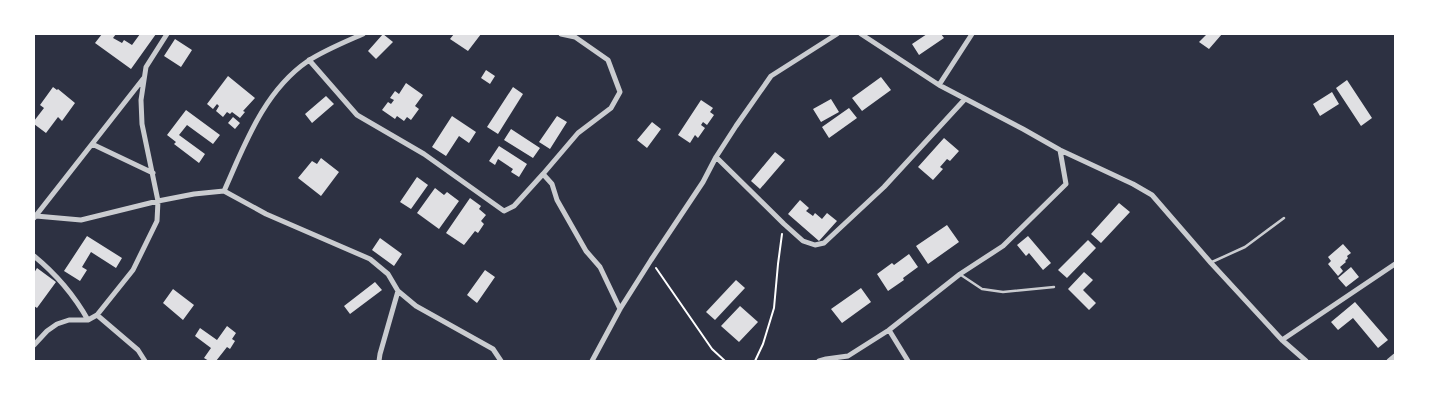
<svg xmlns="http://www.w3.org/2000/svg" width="1429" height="395" viewBox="0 0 1429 395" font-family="'Space Grotesk',sans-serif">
	<rect width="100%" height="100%" fill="#2d3142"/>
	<path fill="#e0e0e3" d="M102,34H116L113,38L122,43L124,40L132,45L140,34H156L131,69L95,43Z
		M383,34L393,42L376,59L368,51Z
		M454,34H481L468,51L450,39Z
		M927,34H941L944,38L919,55L912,44Z
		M1207,34H1222L1209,49L1199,42Z
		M175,39L192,50L181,67L164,56Z
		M486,70L495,76L490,84L481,78Z
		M228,76L255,98L243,111L245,112L240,118L232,112L230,114L227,112L223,117L216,111L219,106L217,104L213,109L207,104Z
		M881,77L891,90L862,111L852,98Z
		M1347,80L1372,118L1361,126L1336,88Z
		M406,83L423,95L415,106L419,109L411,120L407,117L404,121L397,116L395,119L382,110L388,102L391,104L394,100L390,98L395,91L399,94Z
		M53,87L57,90L58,89L75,103L62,121L58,117L46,133L34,124V121L44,108L40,105Z
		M513,87L523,94L498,134L487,127Z
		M1332,92L1339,104L1320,116L1313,104Z
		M326,96L334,104L312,123L305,114Z
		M831,99L839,112L821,122L813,109Z
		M701,100L713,108L710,112L714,115L707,125L703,122L701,125L705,128L698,138L695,135L690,143L678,135Z
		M849,108L857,118L829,138L822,127Z
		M186,110L220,135L213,144L187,125L179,135L205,154L199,163L174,144L176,142L167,135Z
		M452,116L476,132L469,143L459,136L446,156L432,147Z
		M557,116L567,122L550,149L539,142Z
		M233,117L240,123L235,129L228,123Z
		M652,122L661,129L647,148L637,140Z
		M511,129L540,148L533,158L504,140Z
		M944,138L959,151L950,161L947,159L940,167L943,169L933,180L918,167Z
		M499,146L527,164L519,177L511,172L513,169L498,159L495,165L489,161Z
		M775,152L785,160L760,189L751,181Z
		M321,158L339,172L321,196L298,178L312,161L317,164Z
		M417,177L428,185L411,209L400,202Z
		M435,188L444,195L447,192L459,201L439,229L417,213Z
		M470,198L481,206L479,209L486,215L481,221L484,224L478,233L475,231L464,245L446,233Z
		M800,200L809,208L806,211L813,216L815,213L822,219L827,213L837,221L819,241L788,214Z
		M1119,203L1130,212L1101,243L1091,234Z
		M947,225L959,242L928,264L916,246Z
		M87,236L122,258L116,268L91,252L82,267L87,270L80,281L64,271Z
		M1028,236L1051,263L1043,270L1029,253L1026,256L1017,245Z
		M380,238L402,254L394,266L372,250Z
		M1088,240L1096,248L1067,278L1058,270Z
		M1343,244L1351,253L1347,256L1348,258L1345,261L1346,262L1340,267L1343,271L1338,276L1328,264L1331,261L1328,257Z
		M909,254L918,267L903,278L904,280L888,291L877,274L892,263L894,265Z
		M1351,267L1359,277L1346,287L1338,278Z
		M37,268L56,282L37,308L34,306V273Z
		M485,270L495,277L477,303L467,295Z
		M1084,272L1093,280L1083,290L1096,303L1089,310L1068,289Z
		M736,280L745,288L715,320L706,312Z
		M375,282L382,290L350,314L344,306Z
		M861,288L871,302L842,323L831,309Z
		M173,289L194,305L183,320L163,303Z
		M1355,302L1388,340L1378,348L1353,318L1338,330L1331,322Z
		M740,306L758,322L739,342L721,326Z
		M227,326L236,333L232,339L235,341L230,349L227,347L216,361H209L204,358L211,348L195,336L200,328L217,340Z"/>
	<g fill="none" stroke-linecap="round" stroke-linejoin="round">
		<path stroke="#fff" stroke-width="2" d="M656,268L712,349L725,361
			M755,361L763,344L774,308L778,264L782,234"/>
		<path stroke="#caccd0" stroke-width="2.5" d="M1212,262L1245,247L1284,218
			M961,275L982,289L1003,292L1054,287"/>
		<path stroke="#caccd0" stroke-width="5" d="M561,34L575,37L608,60L620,92L611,108L578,133L543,174L552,184L557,200L586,251L600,267L620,309
			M861,34L939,85
			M972,34L939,85L1023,129L1060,150L1133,184L1152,195L1211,263L1282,340L1306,361
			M309,60L357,115L424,154L504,211L514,206L543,174
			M92,144L153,173
			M716,157L784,224L803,241L815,245L824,243L884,187L965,99
			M224,191C245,144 264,91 308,61C325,50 345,42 363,34
			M36,216L81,220L158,201L194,194L224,191L266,214L370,259L388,274L398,291L416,306L493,349L501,361
			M34,218L143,79
			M34,256C56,274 74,295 88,320
			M97,315L138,350L145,361
			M889,330L960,274L1003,246L1066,184L1060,150
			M1282,340L1395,264
			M34,345L47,331L57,324L69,320H88L97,315L133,270L157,221L158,201L142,124L141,100L146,67L167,34
			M379,361L380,354L398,291
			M592,361L620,309L651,260L703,182L716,157L736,126L771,76L837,34
			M819,361L826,359L848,356L889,330L908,361
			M1389,361L1395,356"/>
	</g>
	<rect width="1429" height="395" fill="none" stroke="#ffffff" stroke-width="70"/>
</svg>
